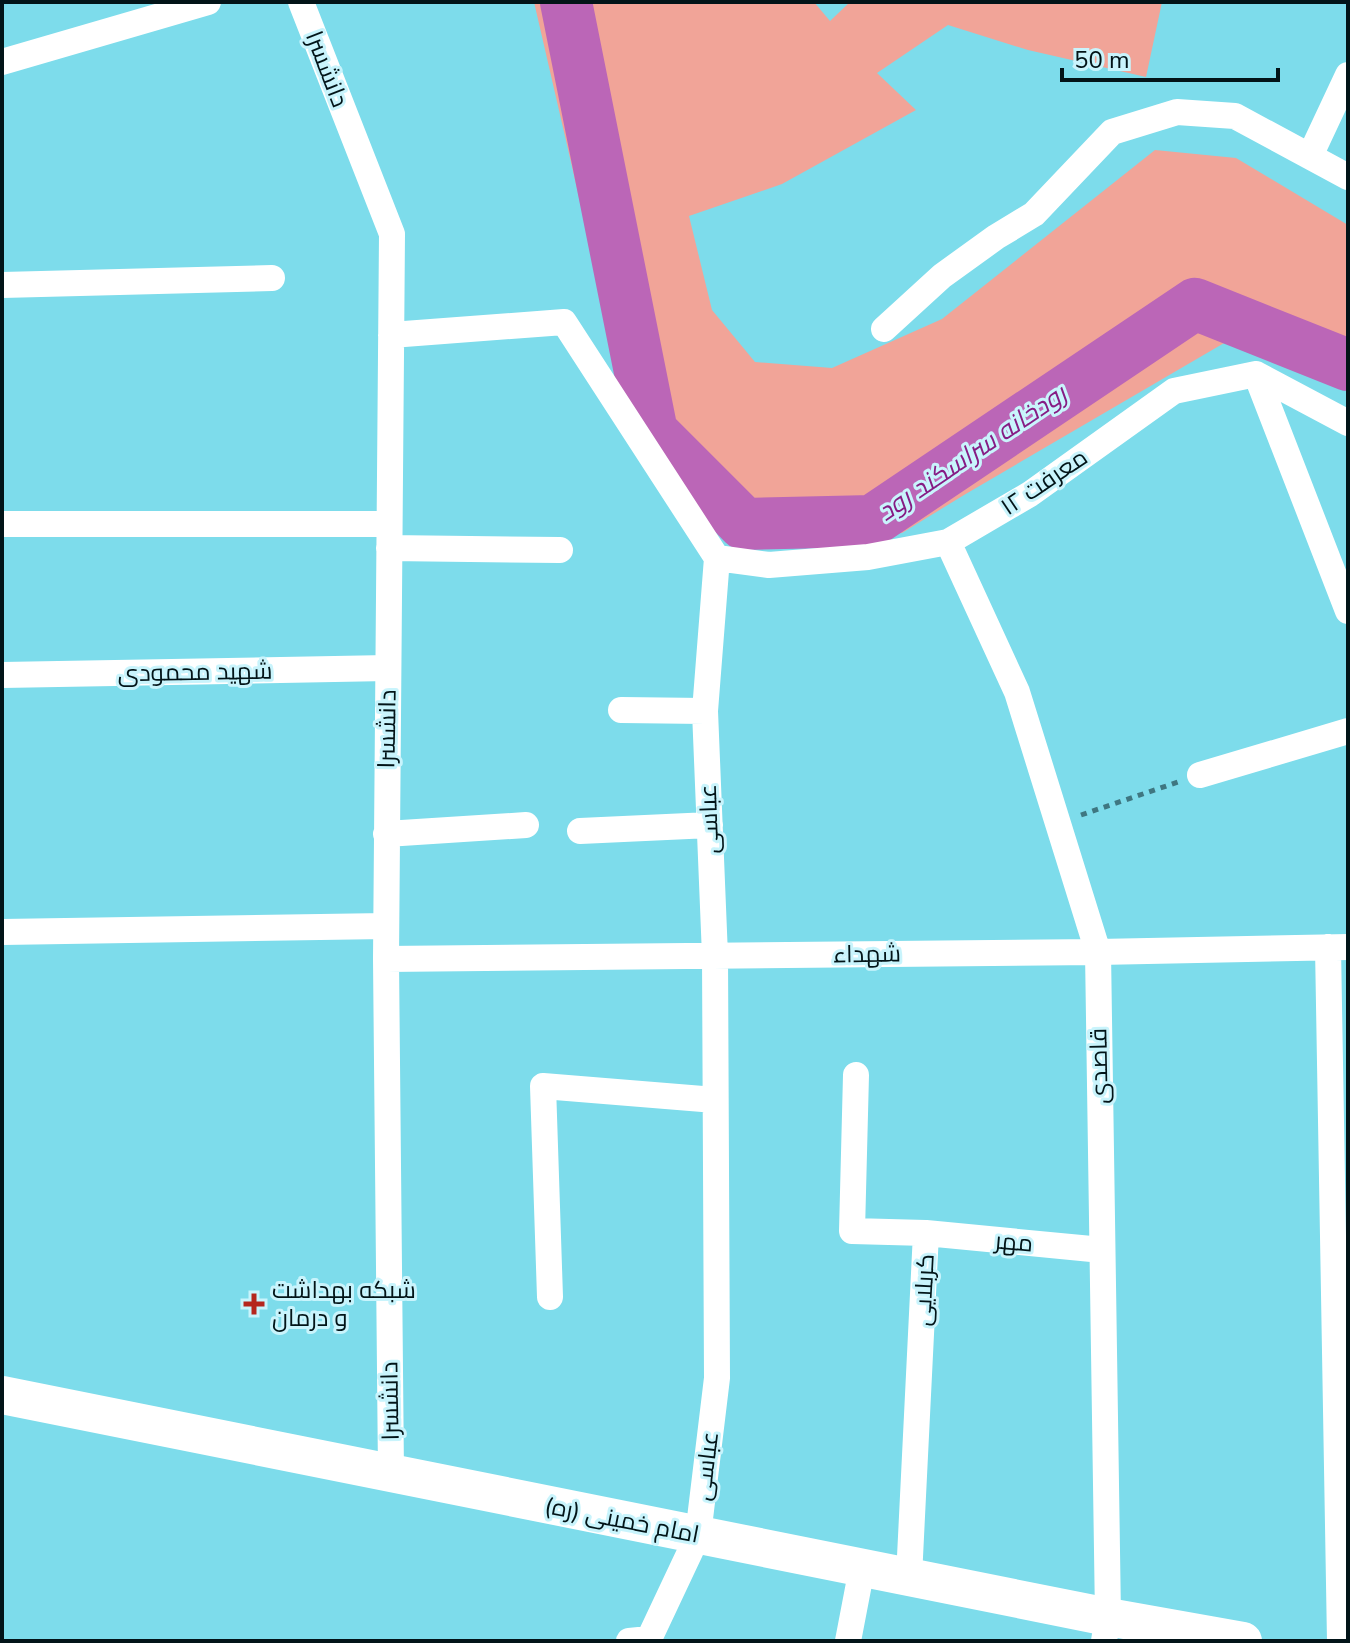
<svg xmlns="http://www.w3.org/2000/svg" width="1350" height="1643" viewBox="0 0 1350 1643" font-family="'Nunito Sans',Cairo,sans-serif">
	<rect width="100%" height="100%" fill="#7ddceb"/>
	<path fill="#f1a498" d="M534,2H814L830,21L850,2H1162L1146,77L1028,50L948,25L877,73L916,110L782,184L689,216L712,310L755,362L832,368L942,319L1155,150L1236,158L1348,225V386L1231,339L964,495L902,533L788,542L706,506L618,366Z"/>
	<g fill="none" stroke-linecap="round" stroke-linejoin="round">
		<path stroke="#bb66b7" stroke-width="52" d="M566,2L652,432L744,524L872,521L1195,304L1348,365"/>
		<path stroke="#3f7781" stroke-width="5" stroke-dasharray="6 6" stroke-linecap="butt" d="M1081,815L1178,782"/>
		<path stroke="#fff" stroke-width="26" d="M301,2L392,234L386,959L391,1473
			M2,62L208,2
			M1310,156L1348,75
			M2,285L272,278
			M884,329L942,276L996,237L1034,214L1112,132L1177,112L1235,116L1348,177
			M391,335L564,322L717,558L705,711L715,956L717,1378L698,1535L649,1639L629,1641
			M1256,374L1348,611
			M2,524H389
			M948,542L1017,692L1098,952L1108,1617L1104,1641
			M389,548L560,550
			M717,558L769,565L868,557L948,542L1030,494L1174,391L1256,374L1348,423
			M2,675L388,668
			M621,710L705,711
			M1200,775L1348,731
			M580,831L710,825
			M386,834L526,825
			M2,932L386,926
			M1328,947L1340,1641
			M386,959L1098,952L1348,947
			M856,1075L852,1231L926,1233L909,1577
			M926,1233L1102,1250
			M550,1297L543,1086L715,1100
			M848,1641L862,1568"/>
		<path stroke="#fff" stroke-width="38" d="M2,1395L1108,1617L1243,1641"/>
	</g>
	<path fill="#b5261d" stroke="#c9f4fc" stroke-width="3" d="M250 1292h8v8h8v8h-8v8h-8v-8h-8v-8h8z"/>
	<g text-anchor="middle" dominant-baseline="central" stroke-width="6" stroke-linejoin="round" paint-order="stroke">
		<g font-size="24" fill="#021418" stroke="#c9f4fc">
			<text transform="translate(327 69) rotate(69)">دانشسرا</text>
			<text transform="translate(1044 482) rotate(-34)">معرفت ۱۲</text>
			<text transform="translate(195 672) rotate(-1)">شهید محمودی</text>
			<text transform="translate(387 729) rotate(-89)">دانشسرا</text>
			<text transform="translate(709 819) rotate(-92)">عباسی</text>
			<text transform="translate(867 954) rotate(-1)">شهداء</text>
			<text transform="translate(1099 1066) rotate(-91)">قاصدی</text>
			<text transform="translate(1014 1242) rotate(5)">مهر</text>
			<text transform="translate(924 1290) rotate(-87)">کربلایی</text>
			<text transform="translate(390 1401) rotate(-91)">دانشسرا</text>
			<text transform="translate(706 1466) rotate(-83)">عباسی</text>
			<text transform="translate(622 1520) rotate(11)">امام خمینی (ره)</text>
		</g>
		<g font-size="24" fill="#021418" stroke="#c9f4fc" text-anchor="start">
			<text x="272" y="1290">شبکه بهداشت<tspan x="272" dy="28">و درمان</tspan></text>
		</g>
		<g font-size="26" font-style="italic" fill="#861c84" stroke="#c9f4fc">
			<text transform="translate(972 453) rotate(-34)">رودخانه سراسکند رود</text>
		</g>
	</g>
	<rect width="1350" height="1643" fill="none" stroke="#021418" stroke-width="8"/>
	<path d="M1062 68v12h216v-12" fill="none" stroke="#021418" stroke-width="4"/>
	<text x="1074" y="68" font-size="24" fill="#021418" stroke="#c9f4fc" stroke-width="6" paint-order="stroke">50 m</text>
</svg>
